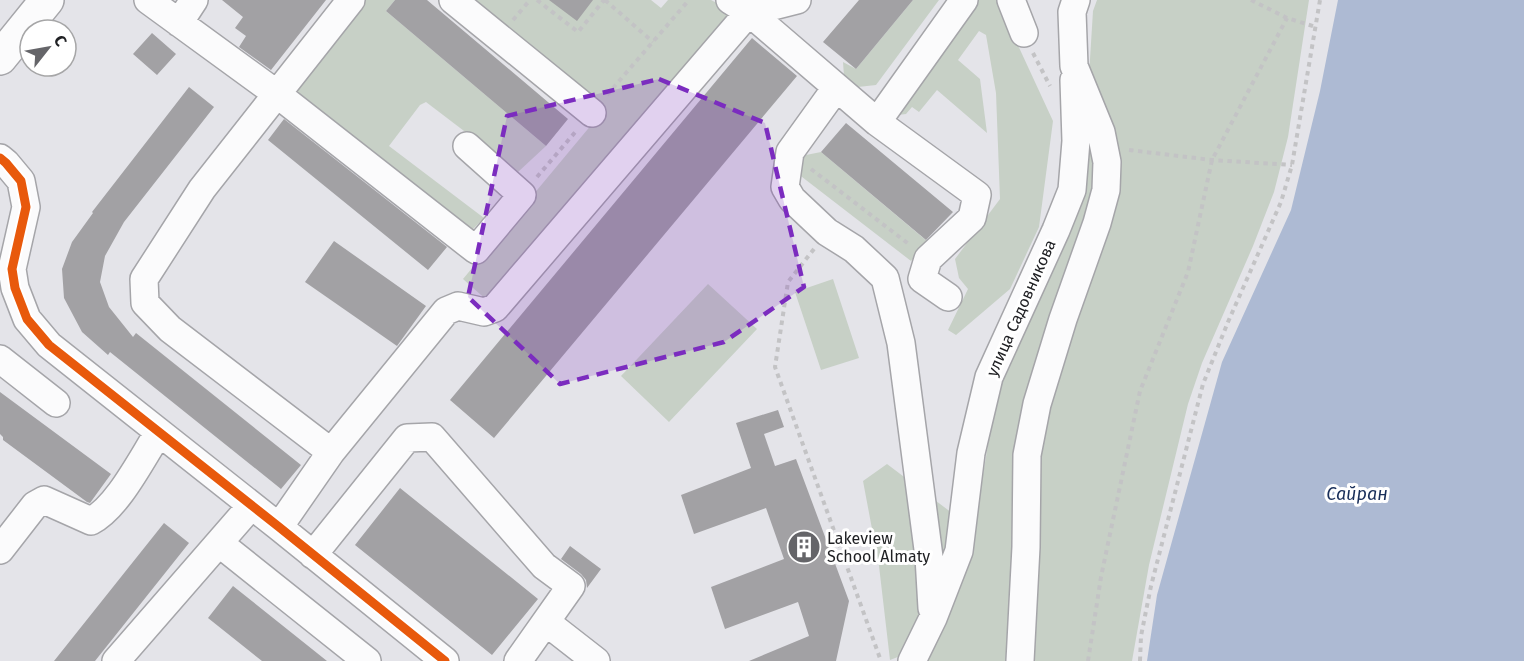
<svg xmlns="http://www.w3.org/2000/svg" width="1524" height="661" viewBox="0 0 1524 661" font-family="'Fira Sans',sans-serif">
	<rect width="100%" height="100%" fill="#e4e4e9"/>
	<path fill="#c7d0c6" d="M360,0H395L386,11L546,146L518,172L426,102L420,105L389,146L484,218L467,235L286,89Z
		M462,0H651L661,8L668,0H711L734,12L490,303L463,279L602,112Z
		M913,0H939L876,85L858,87L844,76L843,62L856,69Z
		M975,0H996L998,2L1053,121L1039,227L1010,289L956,335L948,330L968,289L959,278L955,259L1000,199L996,93L986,35L979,31L958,60L980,79L987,133L937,90L919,112L912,107L906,114L898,115Z
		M1097,0H1309L1288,137L1274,192L1253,246L1202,363L1188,404L1149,565L1132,661H917L970,551L997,392L1081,203L1093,11Z
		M821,152L928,242L911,261L793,170L806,155Z
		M833,279L859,358L821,370L795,292Z
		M708,284L757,329L669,422L621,376Z
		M887,464L952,513L953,537L908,653L890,660L879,566L863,481Z"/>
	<path fill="#adbad3" d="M1338,0H1524V661H1147L1157,595L1222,362L1291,210L1320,91Z"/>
	<path fill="#a2a1a4" d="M222,0H326L271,70L239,47L246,36L235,28L243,17Z
		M395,0H427L568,119L546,146L386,11Z
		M549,0H593L577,21Z
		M859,0H913L856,69L823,42Z
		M152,33L176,54L157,75L133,54Z
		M752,38L797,76L494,438L450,400Z
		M189,87L214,107L124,222L105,256L100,282L109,307L133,337L136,333L301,465L281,489L110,352L108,355L82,332L64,298L62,269L72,242L93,213L92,212Z
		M284,119L447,247L428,270L268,140Z
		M846,123L953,212L926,240L821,152Z
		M334,241L426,306L397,346L305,282Z
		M0,392L111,474L90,503L87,502L3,440V437L0,434Z
		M778,410L784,427L764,434L775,466L796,459L849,601L836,661H749L809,636L798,602L725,629L711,587L784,559L766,508L694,534L681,495L751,468L736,423Z
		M400,488L538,599L492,655L355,545Z
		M164,523L189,543L95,661H54Z
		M570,546L601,569L587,588L586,580L581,574L561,559Z
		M233,586L327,661H262L208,618Z"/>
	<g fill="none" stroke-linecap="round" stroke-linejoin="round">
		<g stroke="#a5a5a9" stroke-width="30">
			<path id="minor" d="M148,0L277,94L476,250L522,195L467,146
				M453,0L592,113
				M730,0L749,12L877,122L977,195L972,218L928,259L922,279L948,297
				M1011,0L1024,33
				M179,23L194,0
				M836,88L790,152L785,187L792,199L827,232L854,249L885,278L901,343L929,557L932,608
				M877,122L964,0
				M0,158L6,163L21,181L26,207L12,269L15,288L27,319L49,345L279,527L445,661
				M0,359L56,403
				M331,452L170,329L145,303L144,279L202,189L351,0
				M279,527L331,452L446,311L458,306L484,312L495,308L749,12L797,0
				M219,543L367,661
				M0,550L35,505L44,500L91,521C118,507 142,458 159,432
				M313,555L407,438L432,437L544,566L571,586L518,661
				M546,622L596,661
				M116,661L251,506
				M912,661L933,618L959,551L971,453L989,377L1056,230L1072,190L1076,141L1074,80
				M1020,661L1026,547L1027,455L1037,404L1063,319L1097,223L1106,190L1107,162L1101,132L1074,66L1072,12L1076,0"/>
		</g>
		<g stroke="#a5a5a9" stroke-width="36">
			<path id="major" d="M0,58L47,0"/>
		</g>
		<path stroke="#c3c3c5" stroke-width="4" stroke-dasharray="4.5 4.5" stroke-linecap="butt" d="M537,0L578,32L604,0
			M605,0L653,42
			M1251,0L1287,18L1316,27
			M513,20L530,0
			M1033,53L1050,86
			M607,95L689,0
			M1129,150L1212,160L1292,165
			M811,169L910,245
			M537,177L577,130
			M814,249L788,282L775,367L881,661
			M1088,661L1101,577L1140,391L1188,272L1212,160L1287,18
			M1140,661L1141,636L1151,586L1203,384L1228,322L1281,202L1292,165L1320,0"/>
		<use href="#minor" stroke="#fbfbfc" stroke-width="27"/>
		<use href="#major" stroke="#fbfbfc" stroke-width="33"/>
		<g stroke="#fff" stroke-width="13">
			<path id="cycleway" d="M0,158L6,163L21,181L26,207L12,269L15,288L27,319L49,345L279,527L445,661"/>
		</g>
		<use href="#cycleway" stroke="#e8590c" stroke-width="9"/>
	</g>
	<path fill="#7b2cbf" fill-opacity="0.2" stroke="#7b2cbf" stroke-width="4.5" stroke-dasharray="12 8" stroke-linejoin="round" d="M659,79L765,123L804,287L724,342L560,384L468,297L507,116Z"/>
	<defs>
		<g id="building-disc" transform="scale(1.725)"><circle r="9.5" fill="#656569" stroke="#fff"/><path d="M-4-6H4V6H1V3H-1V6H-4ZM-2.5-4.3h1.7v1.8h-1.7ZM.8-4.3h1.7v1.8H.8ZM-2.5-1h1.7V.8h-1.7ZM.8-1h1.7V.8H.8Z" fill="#fff"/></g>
	</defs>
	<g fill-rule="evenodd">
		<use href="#building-disc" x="804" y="547"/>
	</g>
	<g text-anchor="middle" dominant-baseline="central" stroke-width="6" stroke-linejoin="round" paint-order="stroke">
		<g font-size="16" fill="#202124" stroke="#fff">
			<text transform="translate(1021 308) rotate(-66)">улица Садовникова</text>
		</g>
		<g font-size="16" fill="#202124" stroke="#fff" text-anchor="start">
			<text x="827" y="538">Lakeview<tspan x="827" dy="18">School Almaty</tspan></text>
		</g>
		<g font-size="18" font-style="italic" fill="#192f5a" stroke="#fff">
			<text x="1357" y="494">Сайран</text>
		</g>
	</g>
	<g transform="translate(48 48) rotate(59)"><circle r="28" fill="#ffffff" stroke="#a6a6a7" stroke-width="1.5"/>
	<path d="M0-4.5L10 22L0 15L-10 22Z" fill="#656569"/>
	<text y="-9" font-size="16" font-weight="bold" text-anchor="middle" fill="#202124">С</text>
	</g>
</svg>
